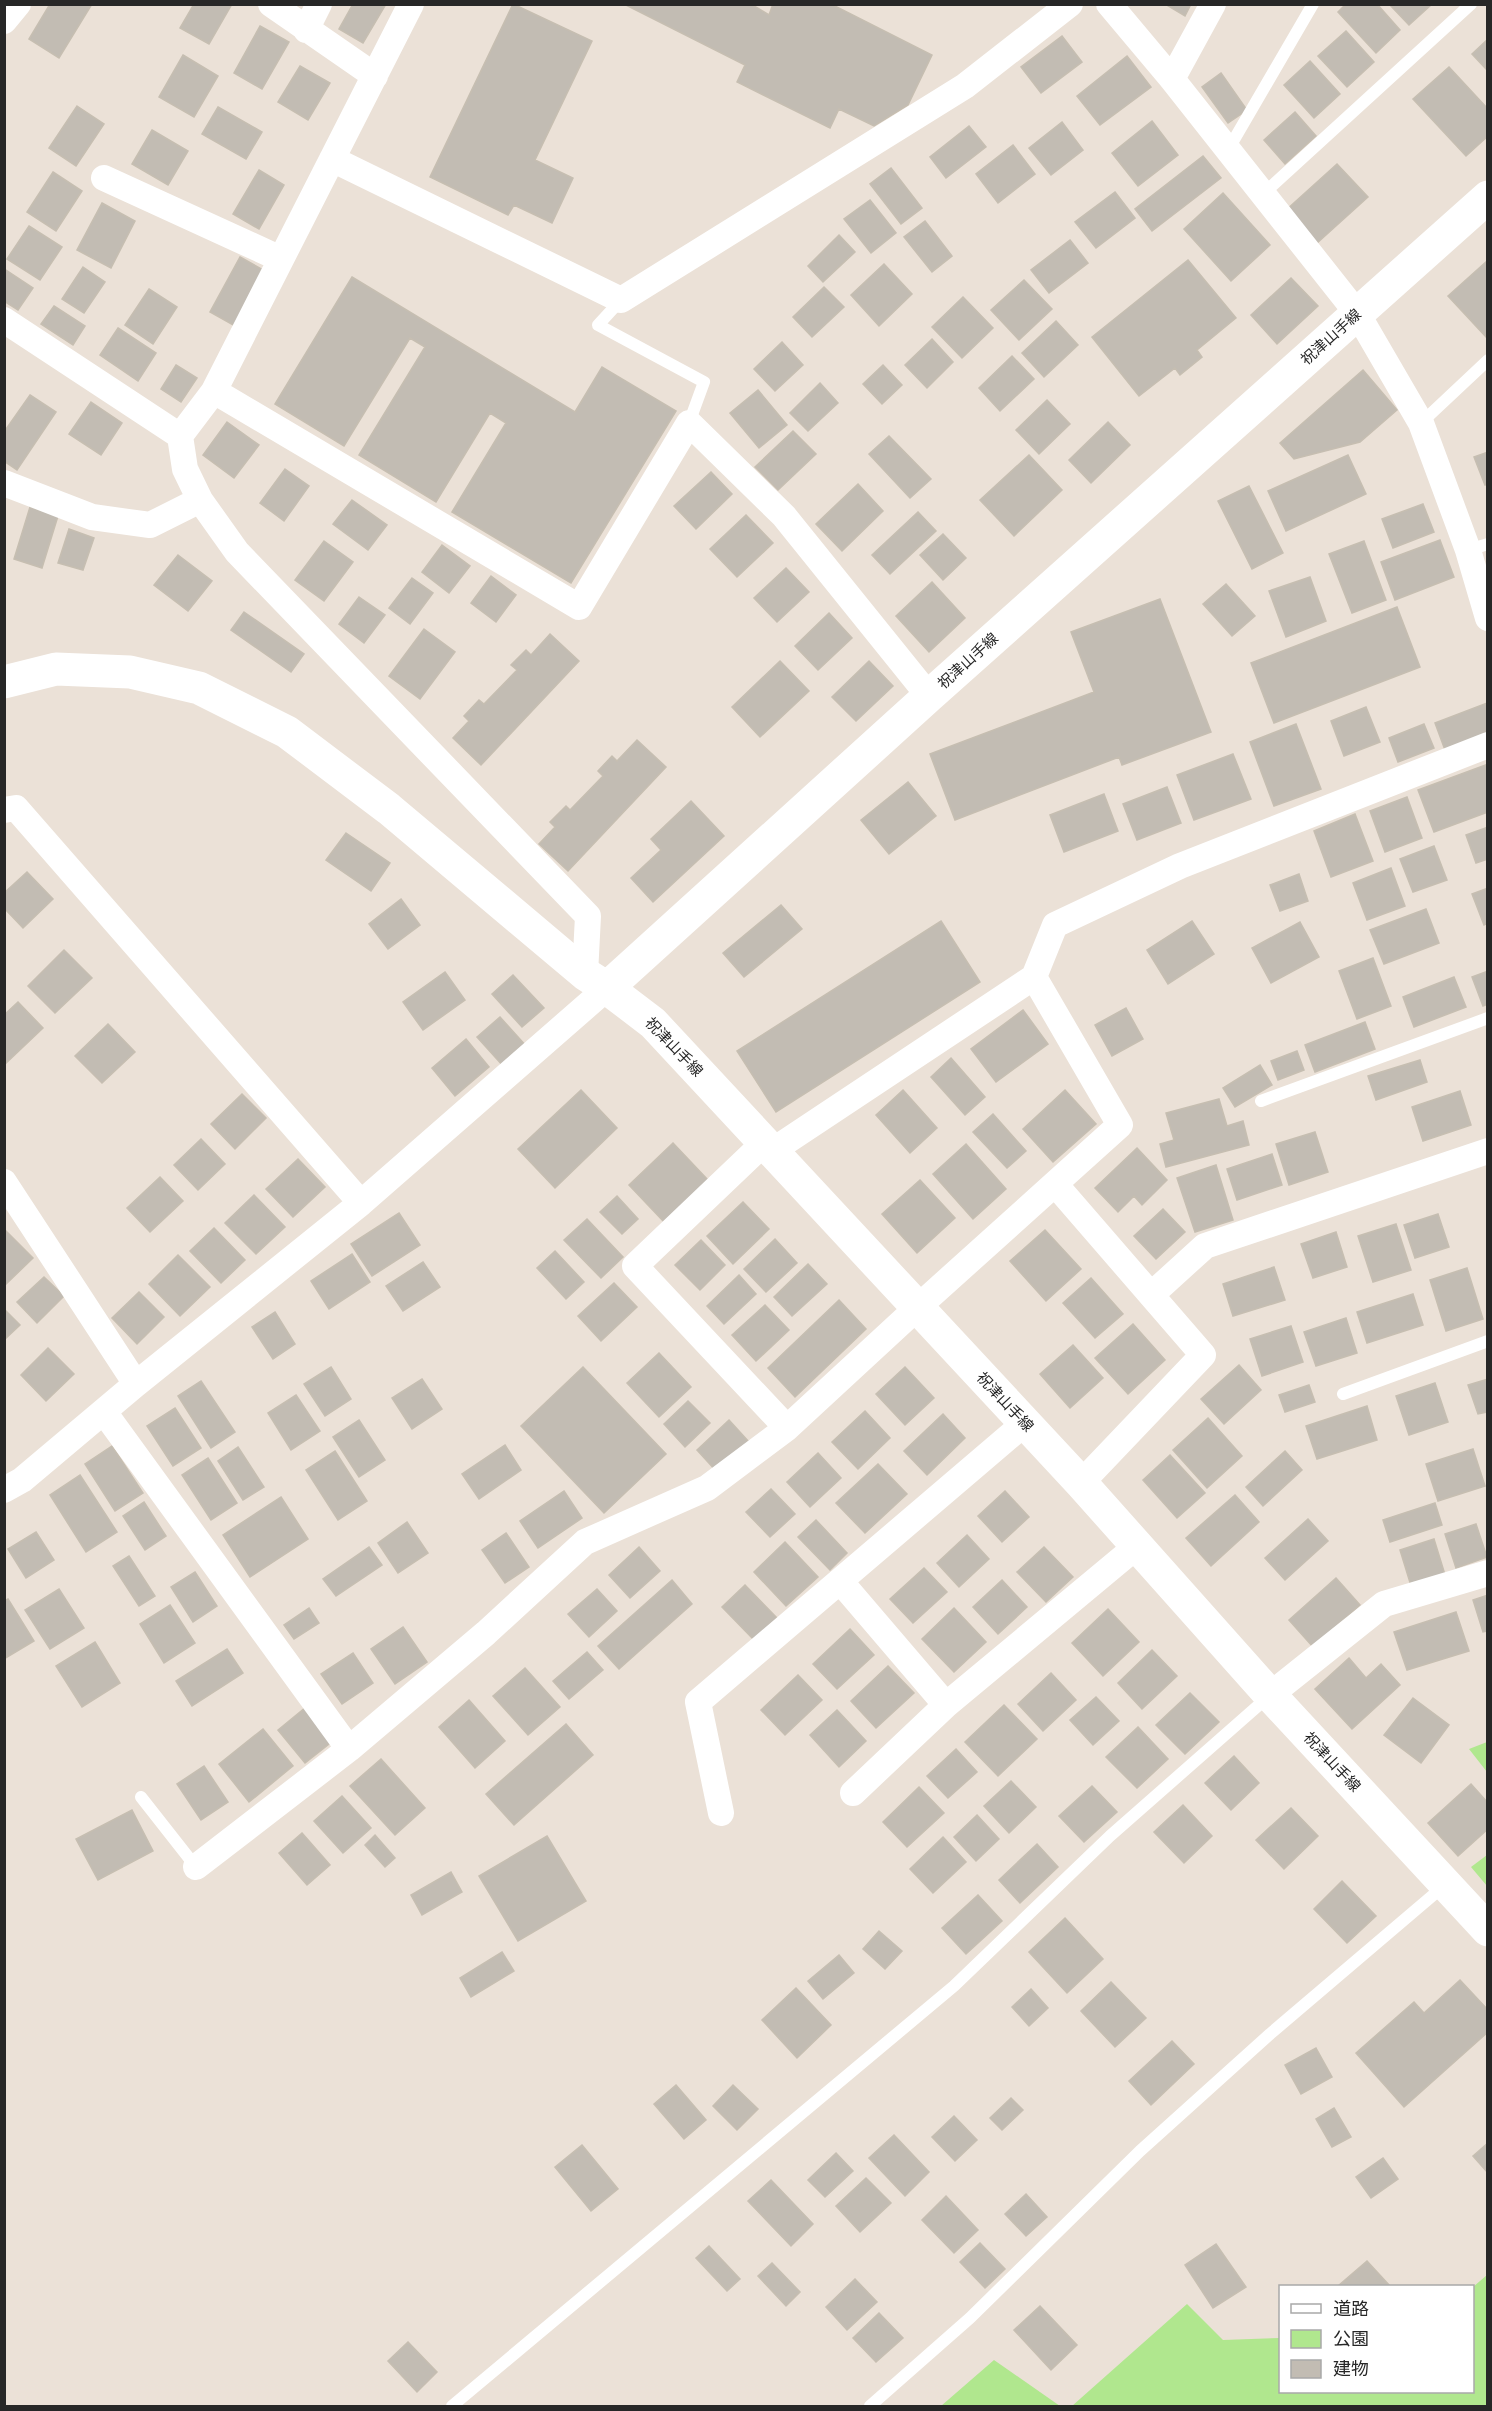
<svg xmlns="http://www.w3.org/2000/svg" width="1492" height="2411" viewBox="0 0 1492 2411" font-family="'Roboto Condensed','Noto Sans JP',sans-serif">
	<rect width="100%" height="100%" fill="#ebe1d7"/>
	<path fill="#b0e78e" d="M1487,1742V1772L1469,1749Z
		M1487,1855V1886L1471,1867Z
		M1487,2275V2406H1072L1187,2304L1223,2340L1280,2338V2392H1472L1473,2287Z
		M994,2360L1060,2406H941Z"/>
	<path fill="#c2bcb3" stroke="#c6beb1" stroke-width="1.5" d="M50,4H92L59,58L29,39Z
		M194,4H232L209,44L180,28Z
		M353,4H386L363,43L339,29Z
		M513,4L592,41L535,160L573,178L552,223L514,205L508,215L430,177Z
		M624,4H751L769,15L773,4H831L932,55L908,105L874,126L839,109L830,128L737,82L745,65Z
		M1165,4H1191L1185,16Z
		M1346,4H1377L1400,30L1376,53L1338,12Z
		M1389,4H1430L1431,5L1409,25Z
		M260,26L289,42L262,89L234,73Z
		M1346,31L1374,62L1347,87L1318,56Z
		M1062,36L1082,62L1041,93L1021,67Z
		M1488,39V71L1472,54Z
		M183,55L218,76L194,117L159,97Z
		M1127,56L1151,87L1100,125L1077,96Z
		M1310,61L1340,94L1314,118L1284,85Z
		M300,66L330,83L308,120L278,102Z
		M1449,67L1488,109V136L1466,156L1413,99Z
		M1221,73L1247,110L1228,123L1202,87Z
		M77,106L104,124L76,166L49,148Z
		M218,107L262,132L246,159L202,134Z
		M1295,112L1316,136L1285,164L1264,140Z
		M1152,121L1178,155L1138,186L1112,153Z
		M1062,122L1083,150L1051,175L1029,148Z
		M969,126L986,147L946,178L930,157Z
		M152,130L188,151L168,185L132,164Z
		M1013,145L1035,174L998,203L976,174Z
		M1203,156L1221,178L1152,231L1135,209Z
		M1337,164L1368,197L1316,244L1285,211Z
		M891,168L922,208L901,224L870,184Z
		M259,170L284,185L259,229L233,214Z
		M53,172L82,191L56,231L27,212Z
		M1115,192L1135,218L1096,248L1075,222Z
		M1223,193L1270,245L1231,281L1184,229Z
		M870,200L896,233L871,253L844,219Z
		M102,203L135,221L111,268L77,250Z
		M925,221L952,256L932,272L904,237Z
		M29,226L62,247L40,280L7,259Z
		M839,235L855,252L823,282L808,266Z
		M1070,240L1088,263L1049,293L1031,270Z
		M240,257L265,271L235,326L210,312Z
		M1188,260L1236,318L1197,350L1202,357L1180,375L1175,368L1139,396L1092,337Z
		M1487,261L1488,262V339L1448,296Z
		M884,264L912,294L879,326L851,295Z
		M83,267L105,282L84,313L62,299Z
		M6,270L33,288L18,310L4,301V273Z
		M352,277L575,412L602,367L676,411L571,583L452,512L506,423L490,413L436,502L359,455L425,347L410,338L344,446L275,404Z
		M1291,278L1318,306L1277,344L1251,315Z
		M1024,280L1052,309L1019,340L991,310Z
		M824,287L844,307L812,337L793,317Z
		M149,289L177,307L153,344L125,325Z
		M963,297L993,328L962,358L932,327Z
		M54,306L85,326L73,345L41,324Z
		M1056,321L1078,345L1044,377L1022,353Z
		M118,328L156,353L138,381L100,355Z
		M932,339L953,362L927,388L905,365Z
		M782,342L803,365L775,391L754,369Z
		M1012,356L1034,379L1000,411L979,388Z
		M176,365L197,378L181,402L161,389Z
		M883,365L902,385L882,404L863,384Z
		M1363,370L1397,410L1360,442L1294,459L1280,443Z
		M820,383L838,403L808,431L790,413Z
		M758,390L787,425L759,448L730,413Z
		M30,395L56,412L17,470L4,461V432Z
		M1047,400L1070,424L1039,454L1016,430Z
		M91,402L122,423L101,455L69,434Z
		M227,422L259,445L234,478L203,455Z
		M1108,422L1130,445L1091,483L1069,460Z
		M793,431L816,454L778,490L755,467Z
		M889,436L931,479L910,498L869,454Z
		M1488,452V484L1485,485L1474,457Z
		M1029,455L1062,490L1014,536L980,500Z
		M1348,455L1366,494L1286,531L1268,491Z
		M285,469L309,486L284,521L260,503Z
		M711,472L732,494L696,529L674,506Z
		M858,484L883,511L842,551L816,524Z
		M1249,486L1283,553L1252,569L1218,501Z
		M352,500L387,525L368,550L333,524Z
		M1423,504L1434,532L1393,548L1382,519Z
		M30,507L58,516L42,568L14,559Z
		M918,512L936,531L890,574L872,555Z
		M746,515L773,543L737,577L710,549Z
		M69,529L94,538L83,570L58,563Z
		M943,534L966,558L943,580L920,555Z
		M1440,540L1454,577L1395,600L1381,562Z
		M324,541L353,562L324,601L295,580Z
		M1364,541L1386,600L1352,613L1329,554Z
		M442,545L470,566L449,593L422,572Z
		M178,555L212,581L188,611L154,585Z
		M786,568L809,592L777,622L754,598Z
		M491,576L516,595L496,622L471,603Z
		M1310,577L1326,621L1286,637L1269,591Z
		M412,578L433,593L410,624L389,608Z
		M932,582L965,618L929,652L896,616Z
		M1226,584L1255,616L1232,636L1203,604Z
		M359,597L385,615L364,643L339,624Z
		M1160,599L1211,732L1122,765L1119,757L955,820L930,754L1094,692L1071,632Z
		M1397,607L1420,667L1274,723L1251,663Z
		M244,612L304,654L291,672L231,630Z
		M829,613L852,638L818,670L795,646Z
		M424,629L455,652L420,699L389,676Z
		M550,634L579,661L481,765L453,738L469,721L464,716L479,700L484,704L517,670L511,665L526,650L531,655Z
		M780,661L809,691L760,737L732,707Z
		M869,661L893,686L856,721L832,697Z
		M1487,703L1488,734L1445,750L1435,723Z
		M1366,707L1380,742L1344,756L1331,721Z
		M1296,724L1321,789L1274,806L1250,742Z
		M1424,724L1434,748L1398,762L1389,738Z
		M637,740L666,767L568,871L539,844L555,827L550,822L566,806L570,810L603,776L598,771L612,756L617,761Z
		M1233,754L1251,799L1194,820L1177,775Z
		M1488,764V812L1434,832L1418,790Z
		M908,782L936,816L889,854L861,820Z
		M1167,787L1181,823L1137,840L1123,804Z
		M1104,794L1118,831L1064,852L1050,815Z
		M1407,797L1422,838L1385,852L1370,811Z
		M691,801L724,836L653,902L631,878L661,850L651,839Z
		M1355,814L1373,861L1331,877L1314,831Z
		M1488,827V859L1476,863L1466,835Z
		M346,833L390,863L371,891L326,860Z
		M1434,846L1447,880L1413,892L1400,859Z
		M1391,868L1405,906L1367,920L1353,883Z
		M27,872L53,899L23,928L4,908V893Z
		M1299,874L1308,901L1280,911L1270,885Z
		M1488,888V923L1484,925L1472,894Z
		M401,899L420,925L388,949L369,924Z
		M781,905L802,929L744,977L723,953Z
		M1426,909L1439,943L1384,964L1370,930Z
		M941,921L980,982L776,1112L737,1051Z
		M1192,921L1214,954L1168,984L1147,950Z
		M1300,922L1319,957L1271,983L1252,948Z
		M64,950L92,978L55,1013L28,986Z
		M1373,958L1391,1006L1357,1019L1339,971Z
		M1488,971V1004L1483,1006L1472,977Z
		M445,972L465,1000L423,1030L403,1002Z
		M513,975L544,1008L522,1027L492,994Z
		M1454,977L1466,1007L1414,1027L1403,997Z
		M18,1002L43,1028L4,1065V1015Z
		M1126,1008L1143,1039L1112,1056L1095,1025Z
		M1023,1010L1048,1044L996,1082L971,1049Z
		M500,1017L527,1047L504,1067L477,1037Z
		M1365,1022L1375,1049L1315,1072L1305,1045Z
		M108,1024L135,1052L102,1083L75,1056Z
		M466,1039L489,1067L455,1096L432,1068Z
		M1297,1051L1304,1070L1278,1080L1271,1061Z
		M951,1058L985,1097L965,1115L931,1077Z
		M1420,1060L1427,1082L1376,1100L1368,1076Z
		M1260,1065L1272,1085L1235,1107L1223,1088Z
		M581,1090L617,1128L555,1188L518,1149Z
		M903,1090L937,1128L910,1153L876,1115Z
		M1065,1090L1096,1124L1053,1162L1023,1129Z
		M1460,1091L1471,1125L1423,1141L1412,1107Z
		M242,1094L266,1118L235,1149L211,1124Z
		M1219,1099L1227,1126L1243,1121L1249,1145L1166,1167L1160,1144L1174,1140L1166,1113Z
		M993,1114L1026,1151L1007,1168L973,1132Z
		M1315,1132L1328,1172L1289,1185L1276,1144Z
		M201,1139L225,1164L198,1190L174,1165Z
		M673,1143L708,1180L664,1222L629,1185Z
		M966,1144L1006,1189L973,1219L933,1174Z
		M1137,1148L1167,1180L1142,1205L1134,1196L1118,1212L1095,1188Z
		M1272,1154L1282,1185L1237,1200L1227,1169Z
		M298,1159L325,1187L293,1217L266,1189Z
		M1216,1165L1233,1220L1195,1232L1177,1178Z
		M160,1177L183,1201L150,1232L127,1208Z
		M920,1180L955,1218L917,1253L882,1214Z
		M254,1195L285,1227L256,1254L225,1223Z
		M617,1196L638,1219L622,1234L600,1212Z
		M743,1202L769,1229L733,1264L707,1236Z
		M1163,1209L1185,1232L1156,1259L1134,1236Z
		M399,1213L420,1245L372,1276L351,1244Z
		M1438,1214L1449,1247L1415,1258L1404,1225Z
		M587,1219L623,1257L601,1278L564,1240Z
		M1396,1224L1411,1270L1373,1282L1358,1236Z
		M214,1228L245,1260L221,1283L190,1251Z
		M4,1229L33,1258L4,1286Z
		M1045,1230L1081,1269L1046,1301L1010,1261Z
		M1336,1232L1347,1267L1313,1278L1301,1244Z
		M775,1239L797,1263L766,1292L744,1269Z
		M701,1240L725,1265L700,1290L675,1265Z
		M555,1251L584,1282L566,1299L537,1268Z
		M352,1254L370,1282L329,1309L311,1281Z
		M178,1255L210,1287L180,1316L149,1284Z
		M423,1262L440,1287L403,1311L386,1286Z
		M808,1264L827,1284L792,1316L774,1297Z
		M1274,1267L1285,1300L1233,1316L1223,1284Z
		M1467,1268L1483,1319L1446,1331L1430,1280Z
		M739,1275L756,1294L724,1324L707,1306Z
		M44,1277L64,1296L37,1323L17,1302Z
		M1091,1278L1123,1314L1095,1338L1063,1303Z
		M614,1283L637,1307L601,1341L578,1316Z
		M139,1292L164,1317L137,1344L112,1318Z
		M1413,1294L1423,1325L1367,1343L1357,1312Z
		M839,1300L866,1329L795,1397L768,1368Z
		M765,1305L789,1330L756,1361L732,1335Z
		M4,1309L20,1325L4,1340Z
		M275,1312L295,1344L273,1359L252,1327Z
		M1346,1318L1357,1353L1316,1366L1304,1332Z
		M1133,1324L1165,1360L1128,1394L1095,1358Z
		M1291,1326L1303,1362L1262,1376L1250,1339Z
		M1073,1345L1103,1378L1070,1408L1040,1374Z
		M48,1348L74,1374L46,1401L21,1375Z
		M659,1353L691,1387L659,1417L627,1383Z
		M1239,1365L1261,1390L1224,1424L1201,1399Z
		M331,1367L351,1399L325,1416L304,1384Z
		M583,1367L666,1454L604,1513L521,1426Z
		M905,1367L934,1398L905,1425L876,1394Z
		M422,1379L442,1409L412,1429L392,1398Z
		M1488,1379V1412L1478,1414L1468,1385Z
		M201,1381L235,1432L211,1448L178,1396Z
		M1435,1383L1448,1422L1409,1435L1396,1396Z
		M1309,1385L1315,1402L1285,1412L1279,1395Z
		M296,1395L320,1431L291,1450L268,1413Z
		M688,1401L710,1423L685,1447L664,1424Z
		M1367,1406L1377,1440L1317,1459L1306,1426Z
		M175,1408L201,1448L173,1466L147,1426Z
		M865,1411L890,1438L858,1469L832,1442Z
		M943,1414L965,1438L927,1475L904,1451Z
		M1208,1418L1242,1456L1207,1488L1173,1450Z
		M359,1420L385,1460L359,1477L333,1437Z
		M729,1420L749,1442L717,1472L697,1450Z
		M505,1445L521,1470L479,1499L462,1474Z
		M112,1446L143,1493L115,1511L85,1464Z
		M238,1447L264,1487L243,1500L218,1461Z
		M1473,1449L1485,1486L1438,1501L1426,1464Z
		M335,1451L367,1501L338,1520L306,1470Z
		M1285,1451L1302,1470L1263,1506L1246,1487Z
		M818,1453L841,1478L810,1507L787,1482Z
		M1170,1455L1205,1493L1177,1518L1143,1480Z
		M208,1458L237,1503L211,1520L182,1475Z
		M878,1464L907,1494L865,1533L836,1503Z
		M80,1475L117,1532L86,1552L50,1495Z
		M771,1489L795,1514L770,1537L746,1512Z
		M564,1491L582,1518L538,1548L520,1521Z
		M1005,1491L1029,1517L1002,1542L978,1516Z
		M1235,1495L1259,1522L1211,1566L1186,1538Z
		M281,1497L308,1539L250,1577L223,1535Z
		M144,1502L166,1536L145,1550L123,1516Z
		M1435,1503L1442,1525L1390,1542L1383,1520Z
		M1308,1519L1328,1541L1285,1580L1265,1558Z
		M816,1520L847,1553L830,1570L798,1537Z
		M407,1522L428,1553L398,1573L378,1543Z
		M1476,1524L1487,1557L1456,1568L1445,1534Z
		M36,1532L54,1560L26,1578L8,1549Z
		M506,1533L529,1567L505,1583L482,1550Z
		M967,1535L989,1559L959,1587L937,1563Z
		M1434,1539L1446,1578L1412,1589L1400,1550Z
		M785,1542L818,1577L786,1606L754,1572Z
		M369,1547L382,1565L336,1596L323,1579Z
		M639,1547L660,1571L630,1598L609,1575Z
		M1044,1547L1073,1577L1046,1602L1017,1572Z
		M129,1556L155,1596L139,1606L113,1566Z
		M924,1568L947,1592L913,1623L890,1599Z
		M195,1572L217,1606L193,1622L171,1587Z
		M1336,1578L1360,1605L1313,1647L1289,1620Z
		M672,1580L692,1604L619,1669L598,1646Z
		M1002,1580L1027,1607L998,1634L973,1607Z
		M745,1585L777,1618L754,1640L722,1607Z
		M59,1589L84,1628L50,1649L25,1610Z
		M597,1589L617,1611L589,1637L568,1614Z
		M1488,1595V1631L1483,1632L1473,1600Z
		M8,1599L34,1641L4,1659V1601Z
		M170,1605L195,1643L164,1663L140,1624Z
		M309,1608L319,1623L294,1639L284,1625Z
		M954,1608L986,1642L954,1672L922,1639Z
		M1108,1609L1139,1642L1103,1676L1072,1643Z
		M1456,1612L1469,1651L1407,1670L1394,1632Z
		M403,1627L427,1662L395,1684L371,1649Z
		M850,1629L874,1655L837,1689L813,1664Z
		M95,1642L120,1683L82,1707L56,1666Z
		M227,1649L243,1673L192,1706L176,1681Z
		M1152,1650L1177,1676L1142,1709L1118,1683Z
		M587,1652L603,1670L569,1699L553,1681Z
		M353,1653L373,1683L342,1704L321,1674Z
		M1349,1658L1366,1678L1381,1664L1400,1685L1352,1729L1315,1689Z
		M888,1666L914,1693L876,1728L851,1701Z
		M525,1668L560,1707L528,1735L493,1696Z
		M1051,1673L1076,1700L1043,1731L1018,1704Z
		M798,1675L822,1700L785,1735L761,1710Z
		M1190,1693L1219,1722L1185,1754L1156,1725Z
		M1096,1697L1119,1721L1093,1745L1070,1720Z
		M1413,1698L1449,1725L1421,1763L1384,1735Z
		M469,1700L505,1741L475,1768L439,1727Z
		M1004,1705L1037,1739L998,1776L965,1742Z
		M306,1707L333,1741L305,1763L278,1730Z
		M837,1710L866,1741L839,1767L810,1735Z
		M566,1724L593,1755L514,1825L486,1794Z
		M1138,1727L1168,1759L1137,1788L1106,1757Z
		M263,1729L293,1766L249,1802L219,1764Z
		M956,1749L977,1772L948,1798L927,1776Z
		M1234,1756L1259,1783L1231,1810L1205,1783Z
		M381,1759L425,1808L395,1835L350,1786Z
		M204,1766L228,1802L201,1820L177,1784Z
		M1011,1781L1036,1807L1009,1833L984,1806Z
		M1471,1784L1488,1803V1829L1458,1856L1428,1823Z
		M1092,1786L1117,1812L1084,1842L1059,1816Z
		M919,1787L944,1813L907,1847L883,1822Z
		M342,1796L371,1828L343,1853L314,1821Z
		M1183,1805L1212,1836L1184,1863L1154,1832Z
		M1291,1808L1318,1836L1284,1869L1256,1840Z
		M132,1810L153,1851L98,1880L76,1839Z
		M977,1815L999,1839L976,1861L954,1837Z
		M302,1833L330,1865L307,1885L279,1853Z
		M375,1835L395,1858L385,1867L365,1845Z
		M547,1836L586,1901L518,1941L479,1876Z
		M943,1837L966,1862L933,1893L910,1869Z
		M1037,1844L1058,1867L1020,1903L999,1880Z
		M451,1872L462,1892L422,1915L411,1895Z
		M1342,1881L1376,1916L1347,1943L1314,1909Z
		M978,1895L1002,1921L966,1954L942,1928Z
		M1065,1918L1103,1959L1067,1993L1029,1952Z
		M879,1931L902,1951L885,1969L863,1949Z
		M502,1952L514,1971L471,1997L460,1978Z
		M839,1955L854,1973L823,1999L808,1981Z
		M1460,1980L1488,2010V2032L1404,2107L1356,2053L1414,2002L1424,2013Z
		M1111,1982L1146,2018L1115,2047L1081,2011Z
		M796,1988L831,2025L797,2058L762,2020Z
		M1031,1989L1048,2008L1029,2026L1012,2007Z
		M1172,2041L1194,2064L1151,2105L1129,2081Z
		M1316,2048L1332,2077L1301,2094L1285,2065Z
		M676,2085L706,2120L684,2139L654,2104Z
		M733,2085L758,2109L737,2130L713,2106Z
		M1011,2098L1023,2110L1002,2130L990,2118Z
		M1334,2108L1351,2137L1332,2147L1316,2119Z
		M954,2116L977,2140L955,2161L932,2137Z
		M894,2135L929,2172L905,2196L869,2158Z
		M1488,2143V2173L1473,2156Z
		M582,2145L618,2189L591,2211L555,2167Z
		M836,2153L853,2171L825,2197L808,2180Z
		M1383,2158L1398,2179L1371,2198L1356,2177Z
		M866,2178L891,2203L860,2232L836,2206Z
		M771,2180L813,2224L791,2246L748,2201Z
		M1026,2194L1047,2217L1026,2236L1005,2214Z
		M946,2196L978,2230L954,2253L922,2220Z
		M980,2243L1005,2269L985,2288L960,2262Z
		M1216,2244L1246,2287L1213,2308L1185,2265Z
		M709,2246L740,2279L727,2291L696,2258Z
		M1367,2261L1390,2286H1338Z
		M772,2263L800,2292L786,2306L758,2276Z
		M855,2279L877,2302L847,2330L826,2307Z
		M1040,2306L1077,2345L1051,2370L1014,2330Z
		M879,2313L903,2338L876,2362L853,2338Z
		M408,2342L437,2372L417,2392L388,2361Z"/>
	<g fill="none" stroke-linecap="round" stroke-linejoin="round">
		<path stroke="#fff" stroke-width="12" d="M1228,150L1313,4
			M1263,194L1471,4
			M621,300L598,325L704,382L689,423
			M1421,423L1488,360
			M1468,550L1488,544
			M1261,1101L1488,1018
			M1343,1394L1488,1341
			M141,1797L196,1867
			M452,2406L954,1986L1110,1836L1268,1697
			M870,2406L970,2318L1140,2151L1270,2034L1445,1885"/>
		<path stroke="#fff" stroke-width="26" d="M271,4L375,76
			M411,4L214,391L180,436L185,469L200,500L237,552L588,916L585,974
			M1109,4L1172,79L1357,313L1421,423L1468,550L1488,618
			M4,21L18,4
			M306,30L319,4
			M1172,79L1213,4
			M332,159L621,300L965,86L1070,4
			M104,178L281,259
			M4,320L180,436
			M214,391L579,607L689,423L784,516L929,696
			M4,483L92,517L150,525L200,500
			M4,810L16,808L361,1203
			M764,1143L635,1266L787,1428
			M772,1151L1034,977L1055,925L1180,866L1488,745
			M4,1182L136,1384
			M1055,1184L1203,1355L1081,1483
			M1151,1295L1205,1246L1488,1151
			M104,1412L349,1749
			M4,1490L22,1480L136,1384L361,1203L607,988
			M840,1581L946,1705
			M1270,1695L1384,1604L1488,1573
			M853,1793L946,1705L1137,1546
			M721,1813L698,1702L1025,1423
			M196,1867L349,1749L486,1633L585,1542L707,1488L787,1428L918,1307L1120,1125L1034,977"/>
		<path stroke="#fff" stroke-width="33" d="M1488,197L929,696L607,988L653,1023L1081,1483L1270,1695L1488,1930
			M4,682L56,669L130,672L199,688L287,732L389,809L585,974L607,988"/>
	</g>
	<g text-anchor="middle" dominant-baseline="central" stroke-width="6" stroke-linejoin="round" paint-order="stroke">
		<g font-size="15" fill="#272727" stroke="#fff">
			<text transform="translate(1331 337) rotate(-42)">祝津山手線</text>
			<text transform="translate(968 661) rotate(-42)">祝津山手線</text>
			<text transform="translate(674 1047) rotate(46)">祝津山手線</text>
			<text transform="translate(1005 1402) rotate(47)">祝津山手線</text>
			<text transform="translate(1332 1762) rotate(47)">祝津山手線</text>
		</g>
	</g>
	<rect width="1492" height="2411" fill="none" stroke="#272727" stroke-width="12"/>
	<rect x="1279" y="2285" width="195" height="108" fill="#ffffff" stroke="#a9a9a9" stroke-width="1.5"/>
	<rect x="1291" y="2304" width="30" height="9" fill="#ffffff" stroke="#a9a9a9" stroke-width="1.5"/>
	<text x="1333" y="2315" font-size="18" fill="#272727">道路</text>
	<rect x="1291" y="2330" width="30" height="18" fill="#b0e78e" stroke="#a9a9a9" stroke-width="1.5"/>
	<text x="1333" y="2345" font-size="18" fill="#272727">公園</text>
	<rect x="1291" y="2360" width="30" height="18" fill="#c2bcb3" stroke="#a9a9a9" stroke-width="1.5"/>
	<text x="1333" y="2375" font-size="18" fill="#272727">建物</text>
</svg>
